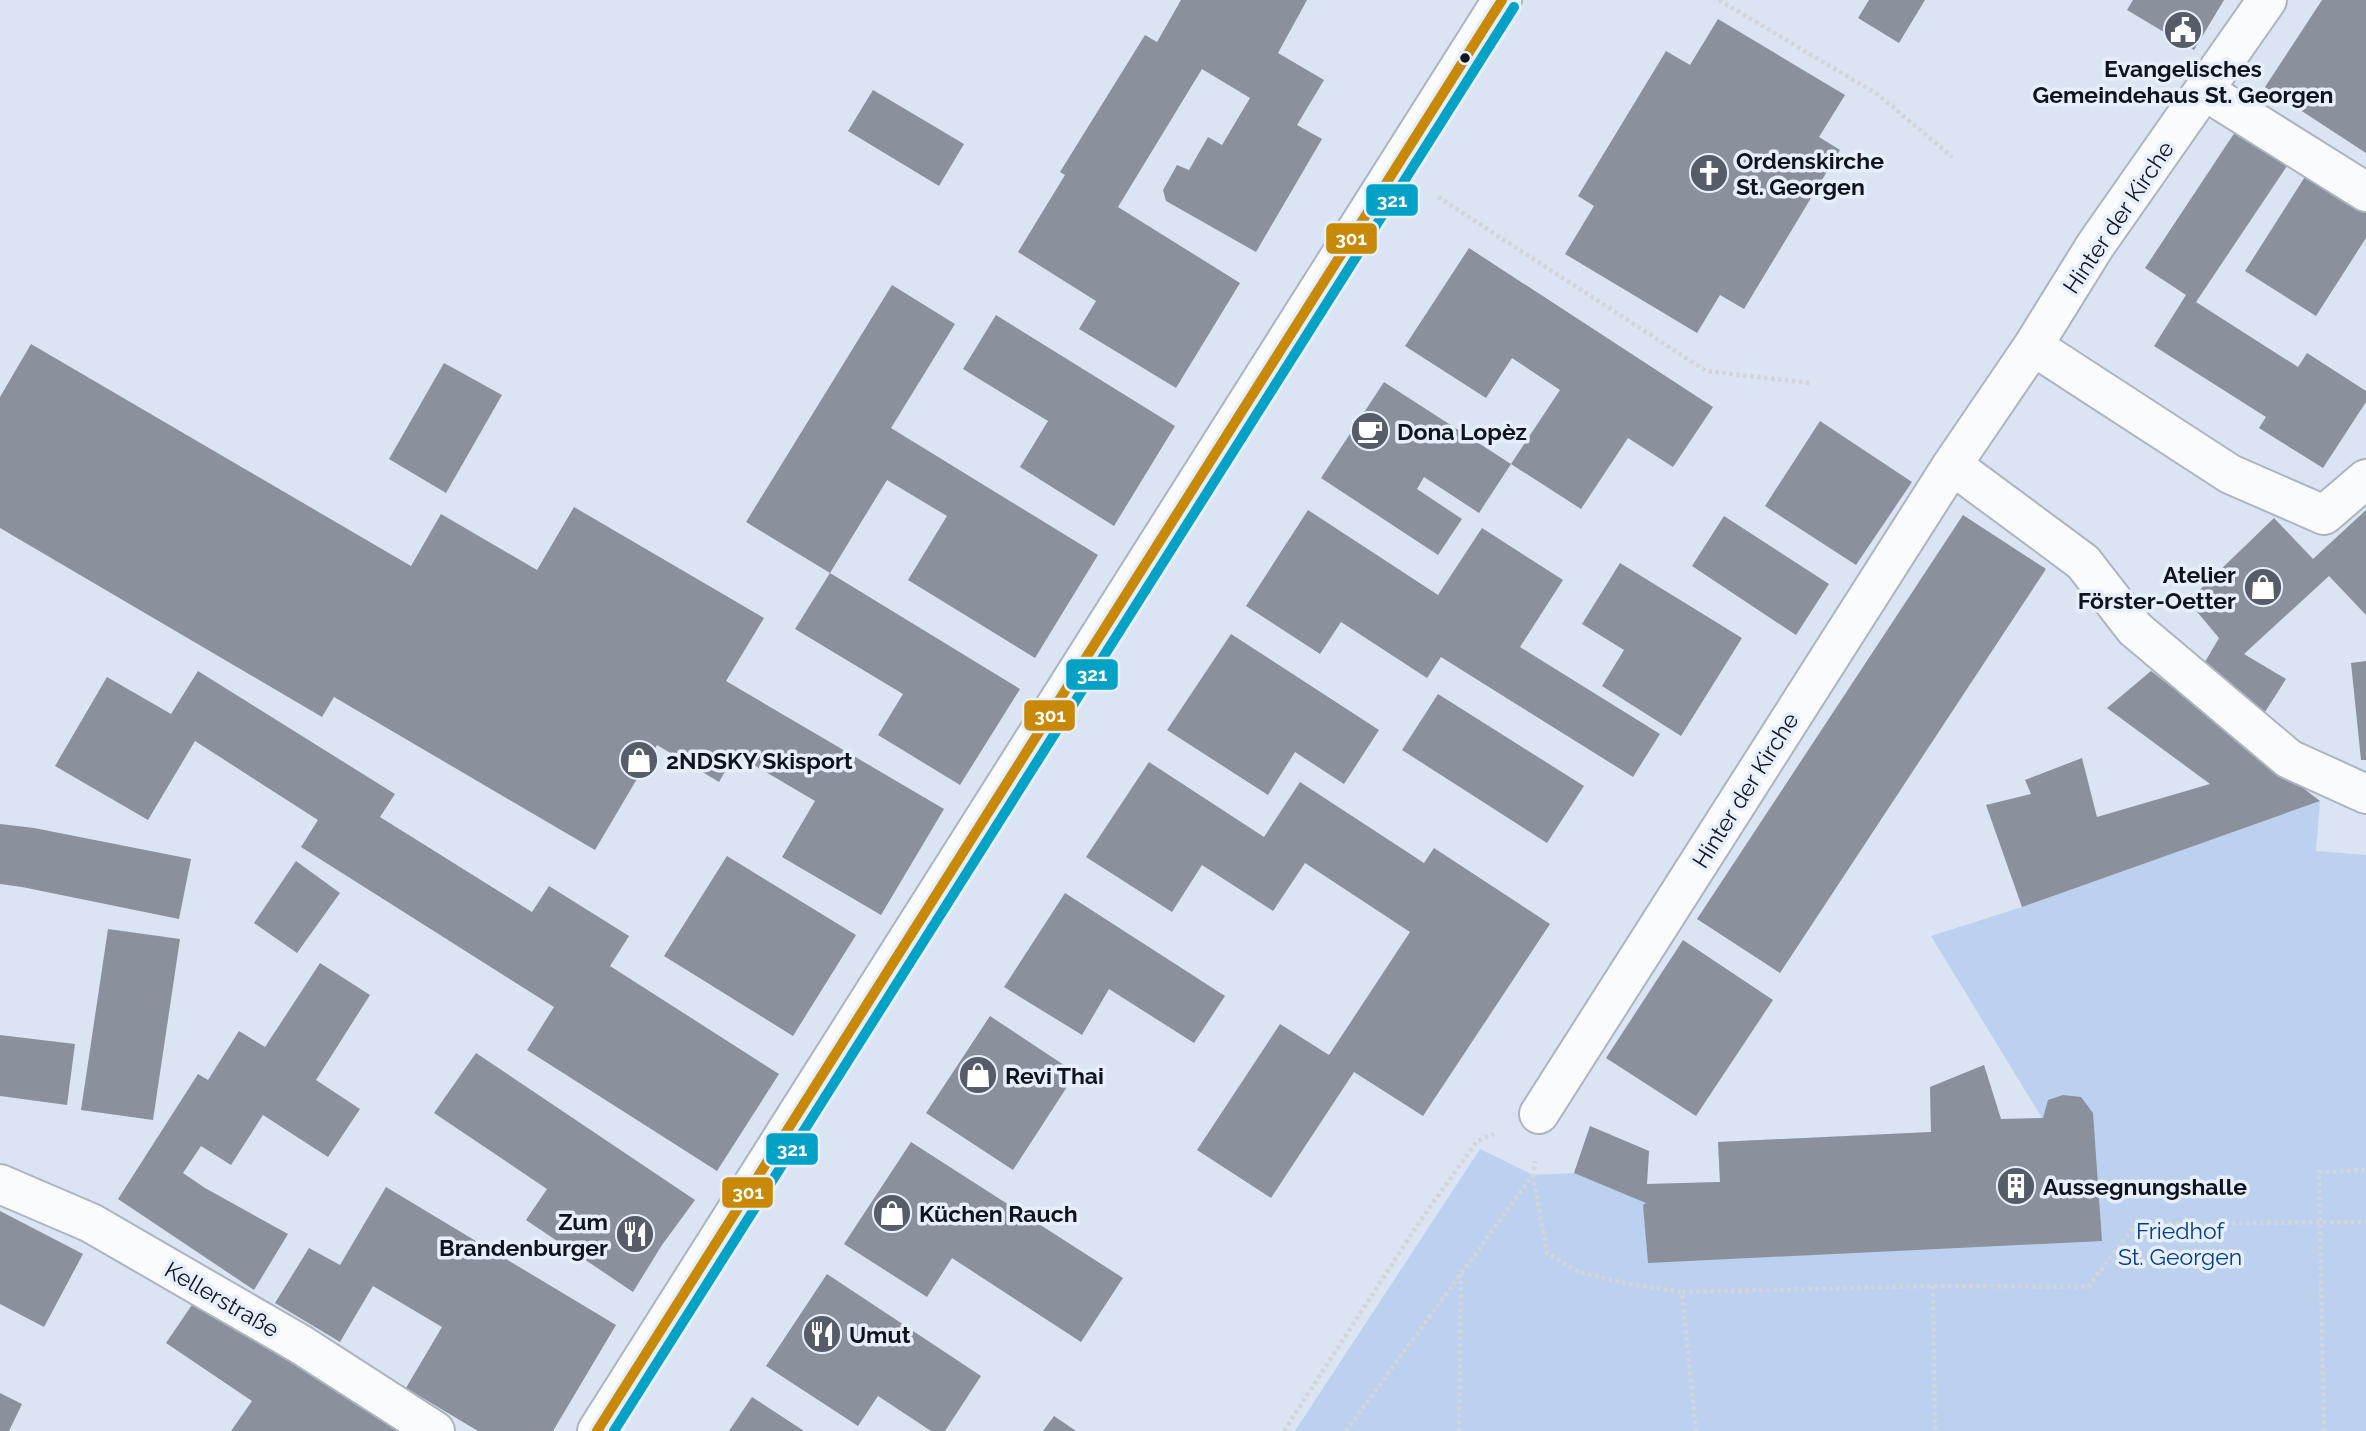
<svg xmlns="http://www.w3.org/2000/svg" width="2366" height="1431" viewBox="0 0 2366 1431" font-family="Raleway,sans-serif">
	<rect width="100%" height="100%" fill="#dbe4f2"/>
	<path fill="#bcd0ef" d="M2320,801L2316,851L2366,855V1431H1295L1480,1149L1533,1175L1574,1173L1590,1126L1649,1151L1647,1184L1720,1182L1718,1142L1931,1132L1930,1087L1984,1065L2001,1119L2042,1118L1931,936L2022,907Z"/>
	<path fill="#8a919c" d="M1181,0H1307L1278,53L1324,80L1297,125L1322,139L1256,252L1166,201L1163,190L1177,165L1189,170L1208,137L1222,145L1250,98L1202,69L1118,207L1240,283L1176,388L1079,329L1096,301L1018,252L1065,175L1060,172L1145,35L1157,42Z
		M1869,0H1925L1899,43L1858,18Z
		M2133,0H2224L2194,50L2127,10Z
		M2322,0H2366V153L2265,87Z
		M1718,19L1845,95L1819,137L1840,150L1744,309L1720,295L1697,333L1565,254L1594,206L1578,196L1666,51L1690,65Z
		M873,90L964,144L939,186L848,131Z
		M2237,129L2289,163L2196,302L2298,367L2307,353L2366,391V402L2323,468L2259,428L2266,417L2154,346L2186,295L2145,268Z
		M2308,172L2366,210V238L2316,316L2245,271Z
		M1469,248L1713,407L1673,467L1628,438L1581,509L1511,464L1560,390L1512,358L1486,398L1405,346Z
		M892,285L955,324L891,428L1098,555L1035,658L908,580L947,516L887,480L830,573L746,522Z
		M996,315L1175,426L1114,526L1020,467L1048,421L963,369Z
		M31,344L411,566L441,514L537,570L574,507L764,618L726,681L944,809L881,915L782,857L815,801L735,754L719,782L657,745L595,850L334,697L322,717L0,528V397Z
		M444,363L502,395L446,493L389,459Z
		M1384,382L1511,464L1479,513L1424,477L1417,489L1462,519L1438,555L1321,478Z
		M1820,421L1912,482L1856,565L1765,506Z
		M1308,510L1438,595L1482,528L1563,580L1520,647L1660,734L1633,777L1441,657L1427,678L1341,622L1320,654L1246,606Z
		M2366,510V615L2329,576L2244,654L2286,679L2265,712L2199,672L2219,638L2188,601L2274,518L2313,559Z
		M1963,515L2046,569L1780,973L1697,919Z
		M1724,516L1829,584L1796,635L1692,566Z
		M1620,563L1742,638L1681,736L1602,686L1624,650L1582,624Z
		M830,573L1020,689L960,785L878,735L903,694L795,629Z
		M1231,634L1379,730L1344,784L1295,752L1268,795L1167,730Z
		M2366,661V760H2361L2351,663Z
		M198,671L395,794L380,817L532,912L549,886L629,936L610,966L779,1074L717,1171L527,1050L554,1007L301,847L318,820L195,741L148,820L55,766L107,677L171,714Z
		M2151,671L2320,801L2022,907L1986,805L2031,794L2025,780L2082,758L2097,817L2210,784L2107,708Z
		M1438,694L1584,786L1547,843L1402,750Z
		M1149,762L1264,837L1300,782L1424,863L1434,848L1550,924L1423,1116L1354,1072L1271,1198L1197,1150L1280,1024L1329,1055L1410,932L1305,863L1273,911L1202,865L1172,912L1086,857Z
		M0,824L34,828L191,859L179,919L22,887L0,884Z
		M727,856L856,935L793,1036L664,956Z
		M296,861L340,893L297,953L254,923Z
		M1065,893L1225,996L1194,1043L1109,989L1082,1035L1004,987Z
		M108,929L180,939L153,1120L81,1110Z
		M1683,940L1773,1000L1696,1116L1606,1058Z
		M320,963L370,995L316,1080L360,1109L328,1157L263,1115L231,1165L201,1146L183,1173L205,1188L288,1234L254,1290L118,1199L198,1074L208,1080L239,1031L265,1047Z
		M990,1016L1076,1073L1013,1170L926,1113Z
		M0,1035L75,1044L67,1105L0,1096Z
		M476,1053L695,1200L662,1245L633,1292L526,1220L547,1189L434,1113Z
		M1984,1065L2001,1119L2043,1118L2048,1100L2063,1095L2081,1097L2093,1113L2102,1241L1648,1263L1643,1205L1646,1203L1574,1173L1590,1126L1649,1151L1647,1184L1720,1182L1718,1142L1931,1132L1930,1087Z
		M911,1142L1123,1278L1081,1342L952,1258L927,1297L844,1244Z
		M386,1187L616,1325L553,1431H478L406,1388L442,1327L373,1286L340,1342L275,1303L309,1248L340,1265Z
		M0,1211L83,1254L44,1327L0,1304Z
		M827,1274L981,1376L945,1431H931L878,1396L858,1426L766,1366Z
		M198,1296L399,1431H231L252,1401L166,1343Z
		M0,1393L22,1404L9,1431H0Z
		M752,1397L804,1431H729Z
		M1054,1416L1076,1431H1043Z"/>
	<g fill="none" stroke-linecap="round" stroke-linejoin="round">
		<g stroke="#acb4bf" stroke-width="42">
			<path id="minor" d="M2205,91L2366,192
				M2033,346L2230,474L2324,515L2366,479
				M1952,465L2083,562L2135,629L2289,759L2366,794
				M1539,1114L1952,465L2033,346L2095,246L2267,0
				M0,1184L91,1223L300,1344L435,1431
				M597,1431L1502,0"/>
		</g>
		<path stroke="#d2d5d9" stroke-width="4.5" stroke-dasharray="3.5 3.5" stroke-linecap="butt" d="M1719,0L1877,94L1952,157
			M1438,197L1706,371L1810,383
			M1533,1175L1547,1253L1579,1272L1624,1283L1682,1292
			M1933,1286L1935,1431
			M1284,1431L1420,1221L1477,1141L1494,1134
			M1346,1431L1533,1175L1535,1161
			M1459,1431L1461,1274
			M1696,1431L1682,1292L1933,1286L2088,1287L2136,1224L2366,1222
			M2324,1431L2319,1172L2366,1170"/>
		<use href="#minor" stroke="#fafbfd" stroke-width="38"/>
		<g stroke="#e6effb" stroke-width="16">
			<path id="bus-1" d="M597,1431L1502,0"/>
		</g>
		<g stroke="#e6effb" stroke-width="16">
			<path id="bus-2" d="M614,1431L1514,7"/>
		</g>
		<use href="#bus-1" stroke="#c88906" stroke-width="10"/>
		<use href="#bus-2" stroke="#01a2c5" stroke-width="10"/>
	</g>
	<defs>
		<g id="civic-disc" transform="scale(2.0125)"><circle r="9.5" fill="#565d69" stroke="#e6effb"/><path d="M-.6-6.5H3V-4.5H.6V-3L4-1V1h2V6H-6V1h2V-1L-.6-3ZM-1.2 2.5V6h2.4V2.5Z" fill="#fff"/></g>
		<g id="church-disc" transform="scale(2.0125)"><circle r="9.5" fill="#565d69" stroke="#e6effb"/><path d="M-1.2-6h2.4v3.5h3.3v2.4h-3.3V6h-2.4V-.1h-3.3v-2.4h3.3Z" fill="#fff"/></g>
		<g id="cafe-disc" transform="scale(2.0125)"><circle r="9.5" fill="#565d69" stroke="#e6effb"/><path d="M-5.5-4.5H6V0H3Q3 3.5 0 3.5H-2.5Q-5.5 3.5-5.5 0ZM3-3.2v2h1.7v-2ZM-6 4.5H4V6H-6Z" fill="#fff"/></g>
		<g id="shop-disc" transform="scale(2.0125)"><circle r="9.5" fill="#565d69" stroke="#e6effb"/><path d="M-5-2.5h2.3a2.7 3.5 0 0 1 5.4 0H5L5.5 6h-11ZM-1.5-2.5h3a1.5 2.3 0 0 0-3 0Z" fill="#fff"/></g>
		<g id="building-disc" transform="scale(2.0125)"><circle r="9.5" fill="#565d69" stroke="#e6effb"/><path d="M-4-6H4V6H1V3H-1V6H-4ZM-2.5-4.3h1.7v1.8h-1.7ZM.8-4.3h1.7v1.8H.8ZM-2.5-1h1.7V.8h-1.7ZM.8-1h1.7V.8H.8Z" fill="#fff"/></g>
		<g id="restaurant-disc" transform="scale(2.0125)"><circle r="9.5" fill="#565d69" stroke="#e6effb"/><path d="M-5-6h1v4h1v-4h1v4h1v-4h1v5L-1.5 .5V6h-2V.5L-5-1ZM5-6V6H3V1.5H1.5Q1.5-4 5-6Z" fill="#fff"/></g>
	</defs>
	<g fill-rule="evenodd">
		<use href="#civic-disc" x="2183" y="30"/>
		<use href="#church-disc" x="1709" y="173"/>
		<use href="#cafe-disc" x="1370" y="431"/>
		<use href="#shop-disc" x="2263" y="587"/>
		<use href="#shop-disc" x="639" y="760"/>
		<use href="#shop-disc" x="978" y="1075"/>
		<use href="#building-disc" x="2016" y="1186"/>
		<use href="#shop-disc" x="892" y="1213"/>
		<use href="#restaurant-disc" x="635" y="1234"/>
		<use href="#restaurant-disc" x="822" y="1334"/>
	</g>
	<circle fill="#0e151f" stroke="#e6effb" stroke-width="2.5" cx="1465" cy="58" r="6"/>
	<g text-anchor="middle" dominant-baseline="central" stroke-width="7" stroke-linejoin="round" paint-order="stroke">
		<g font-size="23" font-weight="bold" fill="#0e151f" stroke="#e6effb" text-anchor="start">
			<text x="2183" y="68" text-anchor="middle">Evangelisches<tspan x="2183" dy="26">Gemeindehaus St. Georgen</tspan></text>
			<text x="1736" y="160">Ordenskirche<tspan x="1736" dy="26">St. Georgen</tspan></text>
			<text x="1397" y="431">Dona Lopèz</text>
			<text x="2236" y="574" text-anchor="end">Atelier<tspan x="2236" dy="26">Förster-Oetter</tspan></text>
			<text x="666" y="760">2NDSKY Skisport</text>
			<text x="1005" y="1075">Revi Thai</text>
			<text x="2043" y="1186">Aussegnungshalle</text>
			<text x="919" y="1213">Küchen Rauch</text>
			<text x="608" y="1221" text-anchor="end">Zum<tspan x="608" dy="26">Brandenburger</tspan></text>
			<text x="849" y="1334">Umut</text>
		</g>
		<g font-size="23" fill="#0e151f" stroke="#e6effb">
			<text transform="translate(2118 217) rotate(-56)">Hinter der Kirche</text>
			<text transform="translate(1745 790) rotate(-58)">Hinter der Kirche</text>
			<text transform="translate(222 1299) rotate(30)">Kellerstraße</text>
		</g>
		<g font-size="23" fill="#013e8e" stroke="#e6effb">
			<text x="2180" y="1230">Friedhof<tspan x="2180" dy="26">St. Georgen</tspan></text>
		</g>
	</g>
	<g stroke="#e6effb" stroke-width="2.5">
		<rect x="1365" y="183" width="54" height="34" rx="7" fill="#01a2c5"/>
		<rect x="1325" y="222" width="53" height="33" rx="7" fill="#c88906"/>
		<rect x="1065" y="658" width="54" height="33" rx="7" fill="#01a2c5"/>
		<rect x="1023" y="699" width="53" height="33" rx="7" fill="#c88906"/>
		<rect x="765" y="1132" width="54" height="34" rx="7" fill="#01a2c5"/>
		<rect x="721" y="1176" width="53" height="33" rx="7" fill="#c88906"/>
	</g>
	<g font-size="19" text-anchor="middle" font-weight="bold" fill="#fff">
		<text x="1392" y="207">321</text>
		<text x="1351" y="245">301</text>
		<text x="1092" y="681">321</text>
		<text x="1050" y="722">301</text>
		<text x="792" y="1156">321</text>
		<text x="748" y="1199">301</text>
	</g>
</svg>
